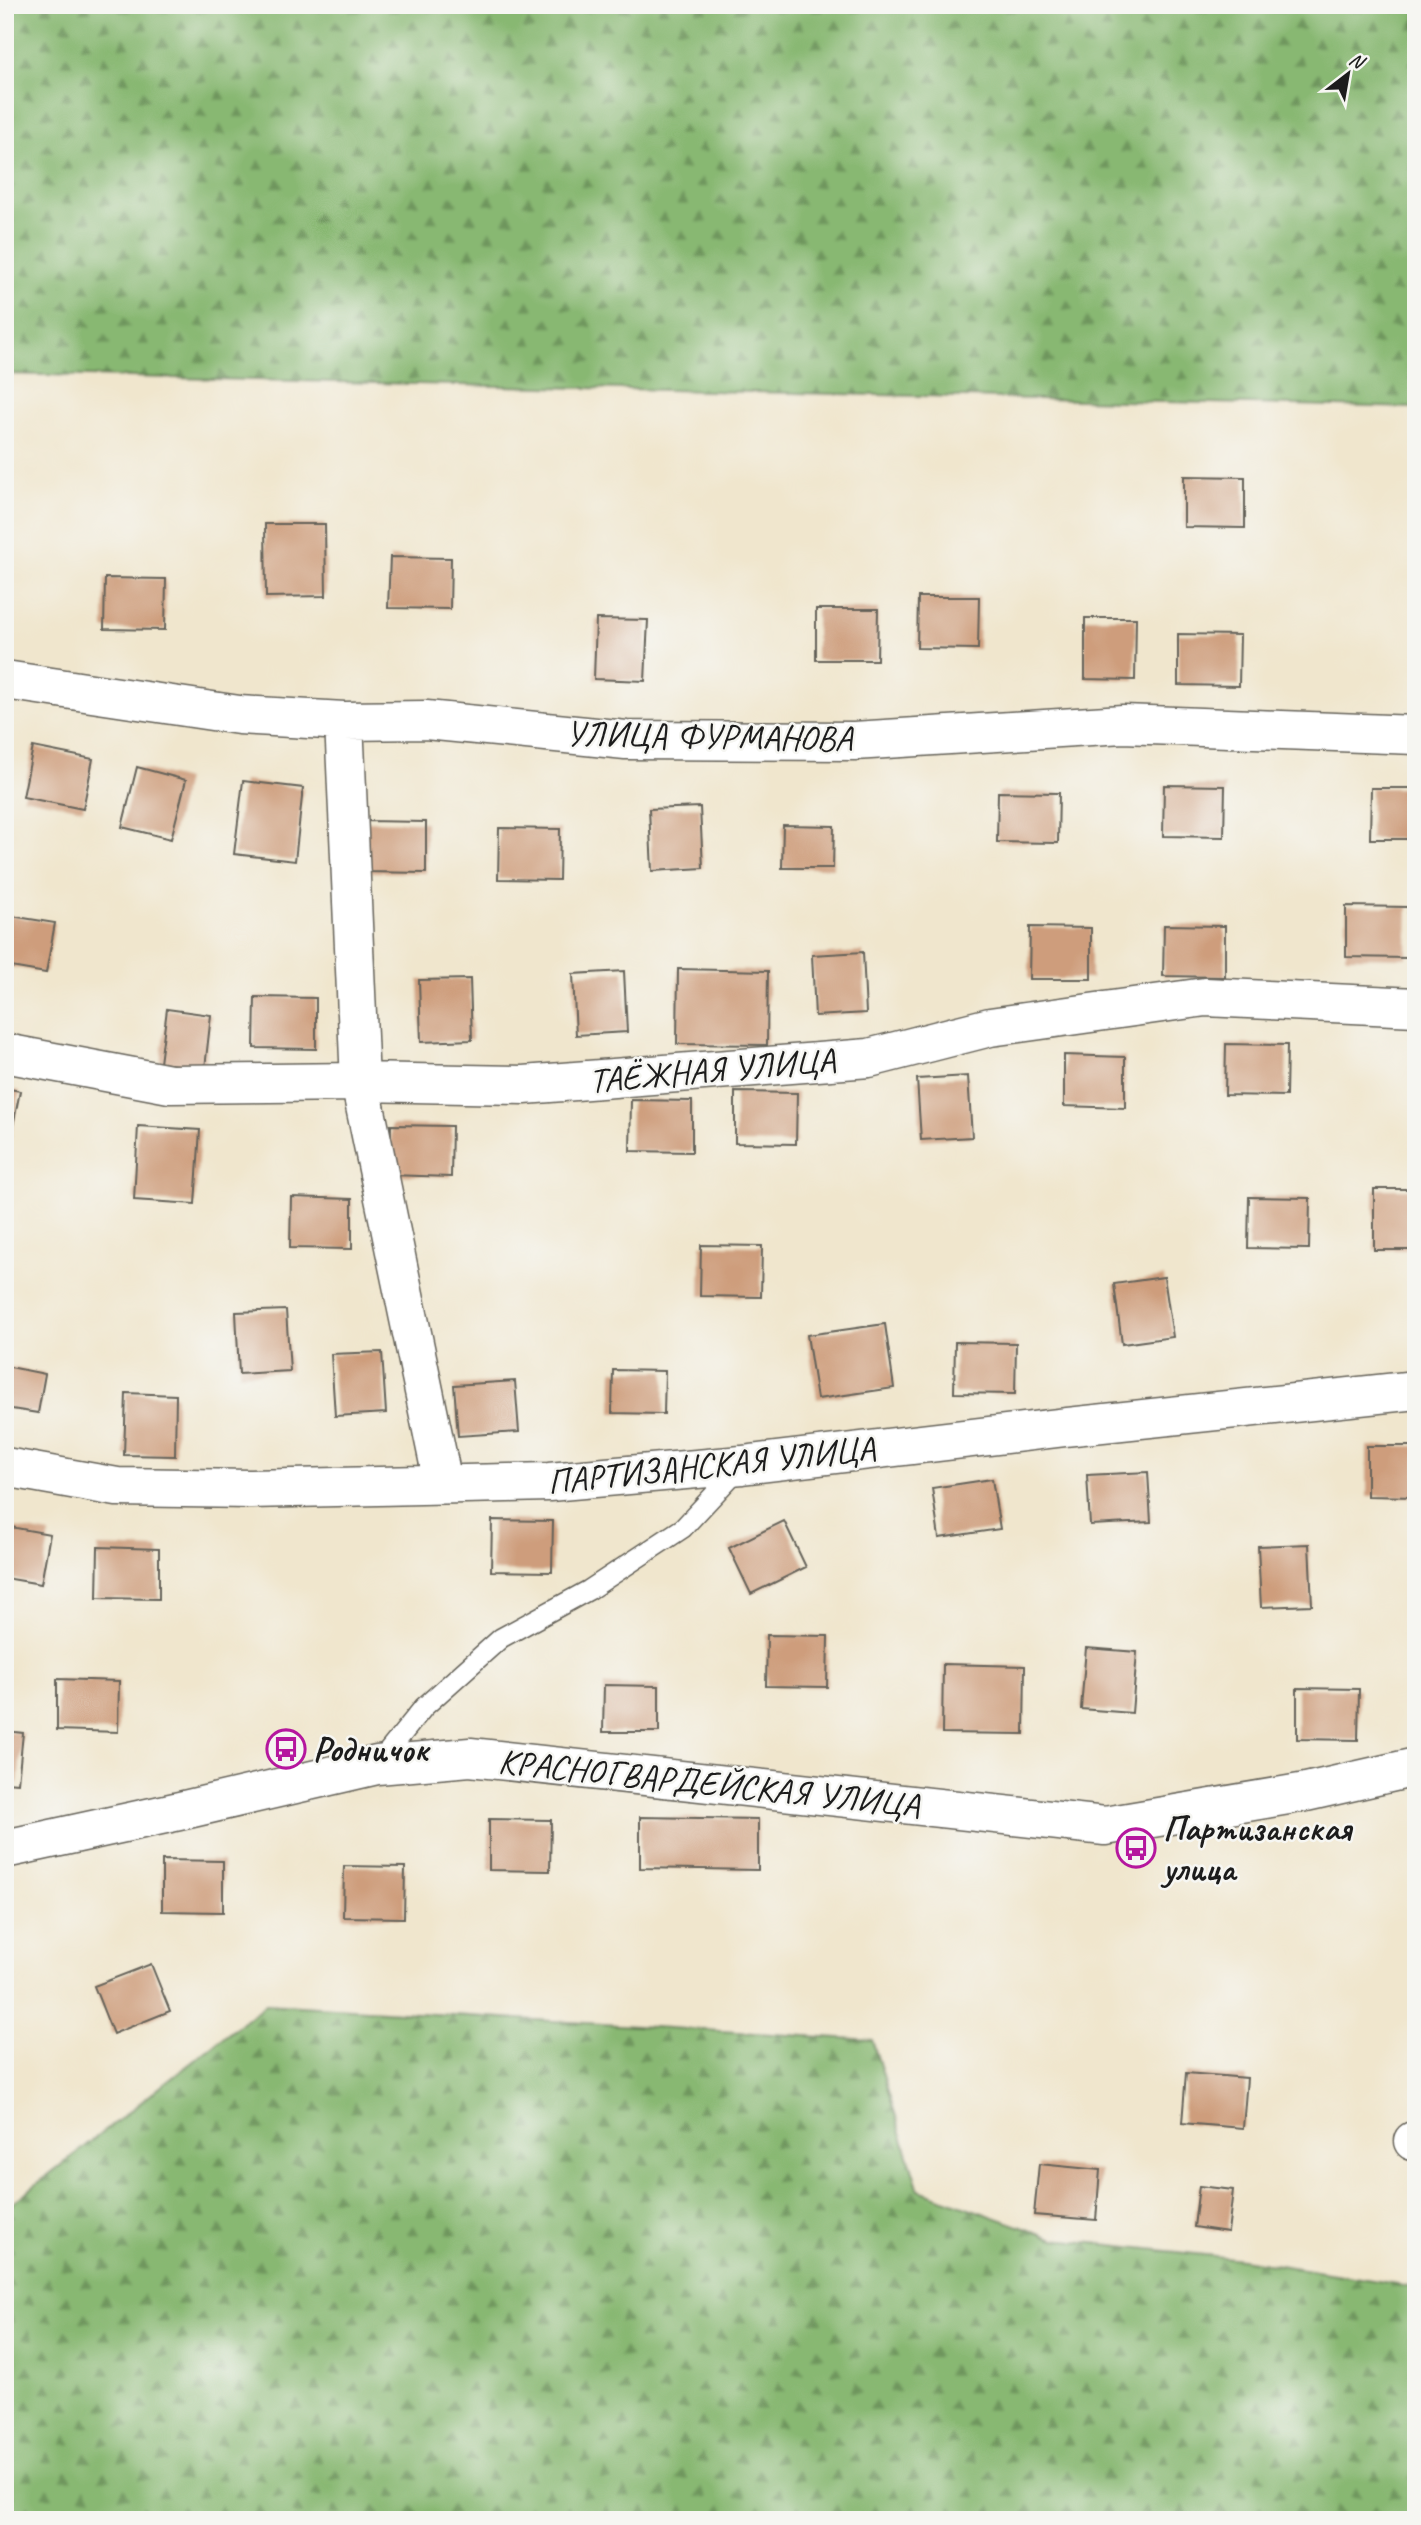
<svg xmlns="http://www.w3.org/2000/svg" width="1421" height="2525" viewBox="0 0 1421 2525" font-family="Caveat,sans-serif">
	<defs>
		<pattern id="forest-firs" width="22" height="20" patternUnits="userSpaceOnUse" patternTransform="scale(1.75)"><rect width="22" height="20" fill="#88b872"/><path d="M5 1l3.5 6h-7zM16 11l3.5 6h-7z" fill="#6e955d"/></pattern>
	</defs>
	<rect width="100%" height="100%" fill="#f6f6f2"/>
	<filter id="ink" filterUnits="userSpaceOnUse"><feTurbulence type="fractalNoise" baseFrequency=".0143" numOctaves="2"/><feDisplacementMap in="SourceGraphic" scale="14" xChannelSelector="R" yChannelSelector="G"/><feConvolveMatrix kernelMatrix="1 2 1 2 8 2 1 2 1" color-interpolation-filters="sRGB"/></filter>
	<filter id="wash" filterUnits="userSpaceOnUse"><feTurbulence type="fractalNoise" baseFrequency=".00686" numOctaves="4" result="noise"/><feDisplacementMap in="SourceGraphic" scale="28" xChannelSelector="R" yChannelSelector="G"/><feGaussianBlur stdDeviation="1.57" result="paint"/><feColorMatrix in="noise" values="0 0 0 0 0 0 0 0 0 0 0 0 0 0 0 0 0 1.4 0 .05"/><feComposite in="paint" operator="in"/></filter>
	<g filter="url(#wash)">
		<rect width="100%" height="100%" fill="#f0e6cd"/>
		<path fill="url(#forest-firs)" stroke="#526a47" stroke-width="2" d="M5,5H1416V408L5,374Z
			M266,2004L872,2040L919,2190L1055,2239L1242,2259L1416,2287V2520H5V2209Z"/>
		<g id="blocks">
			<path fill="#ce9d7b" d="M1184,476L1245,477V528L1184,527Z
				M265,524H325L326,596L266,597Z
				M390,557L451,558L450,609L388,608Z
				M105,578L166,579L165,630L104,629Z
				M918,597H979L978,649L917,648Z
				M816,609H878L877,660H816Z
				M1085,618H1136L1135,680L1085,679Z
				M596,619L648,620L645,681L594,679Z
				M1178,634L1240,635L1239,686L1178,685Z
				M33,747L93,759L83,809L23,797Z
				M137,767L186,780L171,839L122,827Z
				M243,781L303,788L295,861L234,854Z
				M1164,785L1225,786L1224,837L1163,836Z
				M1371,788H1416V839H1370Z
				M998,792L1059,793L1058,843L997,842Z
				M700,807L703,868L652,871L649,809Z
				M365,821L426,822V873L364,872Z
				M783,825L834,826L833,868H782Z
				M499,828L560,829L559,880L498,879Z
				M1346,906L1408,907L1407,958L1346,957Z
				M5,915L55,923L46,973L5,966Z
				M1164,925L1225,926V977L1163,976Z
				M1030,927L1091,928V979H1029Z
				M863,952L866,1013L815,1016L812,955Z
				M678,969L768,971L767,1045L677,1044Z
				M624,971L627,1032L576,1035L573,974Z
				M470,979L472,1040L421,1042L419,980Z
				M255,997L316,998V1049L254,1048Z
				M167,1009L211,1015L205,1068L160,1063Z
				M1226,1044L1287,1045L1286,1096L1225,1095Z
				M1064,1055L1125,1057V1108L1064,1106Z
				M968,1076L972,1137L921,1140L917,1079Z
				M5,1088L20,1091L10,1141L5,1140Z
				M735,1092L797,1093L796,1144L735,1143Z
				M631,1100L692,1101V1152L630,1151Z
				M391,1125L452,1126L451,1177L390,1175Z
				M138,1126L200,1130L195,1204L134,1200Z
				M1374,1189H1416V1250H1374Z
				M291,1197L352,1199V1249L290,1248Z
				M1249,1197L1310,1198L1309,1249L1248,1248Z
				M701,1245L762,1246L761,1297L700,1296Z
				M1164,1277L1173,1337L1122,1344L1114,1284Z
				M286,1310L290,1371L239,1374L236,1312Z
				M885,1324L894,1388L817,1399L807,1335Z
				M955,1342L1016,1343L1015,1394L954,1393Z
				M382,1352L386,1413L335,1416L331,1354Z
				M5,1366L45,1374L38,1413L5,1408Z
				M613,1370L665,1371L664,1414L612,1413Z
				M515,1381L519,1432L458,1436L454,1385Z
				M126,1393L176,1395L175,1456L124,1455Z
				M1367,1446H1416V1497L1367,1496Z
				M1148,1472L1151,1522L1090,1525L1087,1475Z
				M992,1479L1000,1529L939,1538L932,1488Z
				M492,1520L553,1521L552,1572L491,1571Z
				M784,1521L806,1567L751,1594L729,1548Z
				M5,1526L50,1534L41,1584L5,1578Z
				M1309,1544L1312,1605L1261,1607L1258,1546Z
				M98,1547L159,1549V1599L97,1598Z
				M767,1635L828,1636L827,1687L766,1686Z
				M1086,1648L1137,1652L1132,1713L1081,1709Z
				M943,1664L1025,1666L1024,1734L942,1733Z
				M57,1679L119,1681L118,1732L57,1730Z
				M604,1685L659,1686V1732H603Z
				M1297,1688L1359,1689L1358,1740L1297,1739Z
				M5,1731L23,1733L18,1783L5,1782Z
				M640,1817L758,1819V1870L640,1868Z
				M489,1819L551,1820L550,1871L489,1870Z
				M162,1860L223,1861V1912L162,1911Z
				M344,1866L405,1867L404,1918L343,1917Z
				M151,1964L170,2011L113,2034L94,1986Z
				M1186,2073L1247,2078L1243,2128L1182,2123Z
				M1039,2164L1100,2170L1096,2220L1034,2215Z
				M1199,2186L1233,2190L1228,2232L1194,2227Z"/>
		</g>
	</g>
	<g filter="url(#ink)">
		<use href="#blocks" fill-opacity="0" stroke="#66635a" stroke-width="2"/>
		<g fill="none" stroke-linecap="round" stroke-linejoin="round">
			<g stroke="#66635a" stroke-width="22">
				<path id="lane" d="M378,1764L424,1707L501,1638L589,1590L683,1528L738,1469"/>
			</g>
			<g stroke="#66635a" stroke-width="41">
				<path id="street" d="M5,680L239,715L344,721L426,720L626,740L854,741L1123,724L1416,735
					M344,721L360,1082L443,1483
					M5,1053L170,1084L360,1082L524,1085L869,1058L990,1027L1205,997L1416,1007
					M5,1467L117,1487L250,1489L549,1482L742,1465L1066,1427L1416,1390
					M5,1849L184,1810L377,1765L470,1757L1105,1826L1306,1792L1416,1767
					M1413,2141H1416"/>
			</g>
			<use href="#lane" stroke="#fff" stroke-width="19"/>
			<use href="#street" stroke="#fff" stroke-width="38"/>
		</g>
	</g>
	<defs>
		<g id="bus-ring" transform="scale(2.0125)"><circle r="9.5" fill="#f6f6f2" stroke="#b5179e" stroke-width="1.5"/><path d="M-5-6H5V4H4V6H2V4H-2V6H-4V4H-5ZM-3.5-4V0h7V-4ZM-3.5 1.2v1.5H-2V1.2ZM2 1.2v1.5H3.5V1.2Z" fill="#b5179e"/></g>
	</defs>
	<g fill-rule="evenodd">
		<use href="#bus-ring" x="286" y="1749"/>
		<use href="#bus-ring" x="1136" y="1848"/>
	</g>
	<g text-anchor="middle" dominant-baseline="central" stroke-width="5" stroke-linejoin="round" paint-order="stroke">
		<g font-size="35" fill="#1c1c1c" stroke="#f6f6f2">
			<text transform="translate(709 736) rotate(1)">УЛИЦА ФУРМАНОВА</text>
			<text transform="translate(712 1070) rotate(-5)">ТАЁЖНАЯ УЛИЦА</text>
			<text transform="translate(711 1465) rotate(-6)">ПАРТИЗАНСКАЯ УЛИЦА</text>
			<text transform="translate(709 1783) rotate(6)">КРАСНОГВАРДЕЙСКАЯ УЛИЦА</text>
		</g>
		<g font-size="35" font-weight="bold" fill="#1c1c1c" stroke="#f6f6f2" text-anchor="start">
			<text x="313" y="1749">Родничок</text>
			<text x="1163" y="1828">Партизанская<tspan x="1163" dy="40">улица</tspan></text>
		</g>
	</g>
	<rect width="1421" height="2525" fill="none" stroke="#f6f6f2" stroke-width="28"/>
	<g transform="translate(1348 74) rotate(31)" stroke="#f6f6f2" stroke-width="5" paint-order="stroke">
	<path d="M0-5L12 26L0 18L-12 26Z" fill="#1c1c1c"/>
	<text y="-10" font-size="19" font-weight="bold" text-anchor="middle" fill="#1c1c1c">N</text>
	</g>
</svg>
